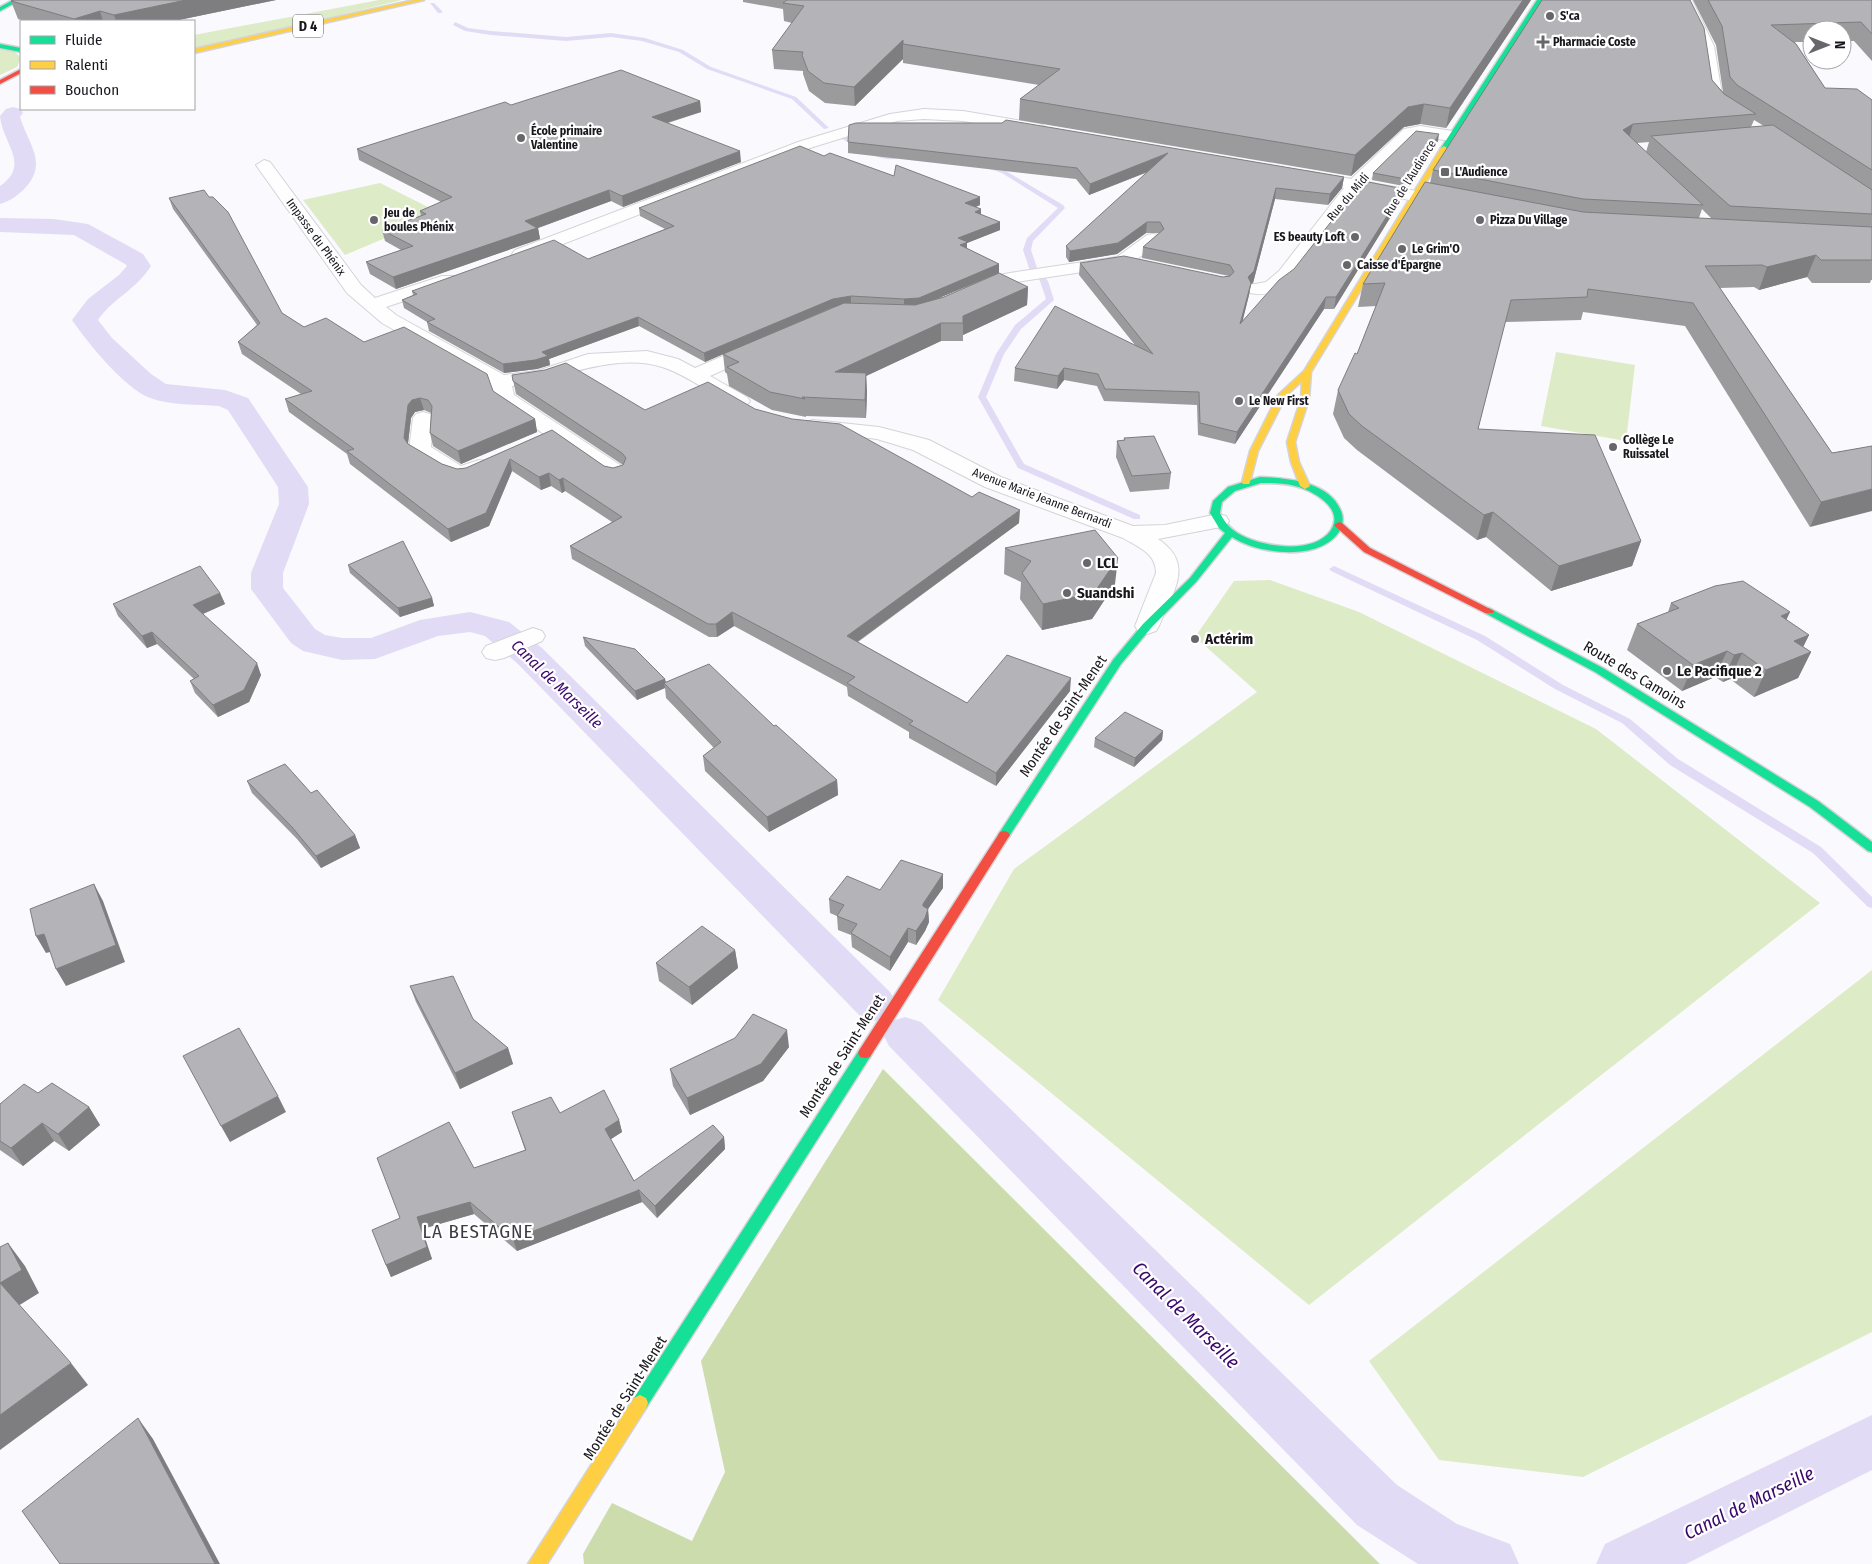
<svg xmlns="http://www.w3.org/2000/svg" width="1872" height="1564" viewBox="0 0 1872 1564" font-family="'Fira Sans Condensed',sans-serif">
	<rect width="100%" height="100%" fill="#faf9fd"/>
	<path fill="#deebc7" d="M379,0H402L254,36L194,48V35Z
		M0,49L15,52L21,58L17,67L0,75Z
		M380,183L442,214L345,255L303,200Z
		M1556,352L1635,365L1626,441L1541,426Z
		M1270,580L1359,612L1596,729L1820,903L1309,1305L938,1000L1014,869L1257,692L1195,637L1234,581Z
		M1872,970V1332L1583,1477L1439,1460L1369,1361Z"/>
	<path fill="#ccdcad" d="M883,1069L1380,1564H584L583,1554L612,1503L692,1541L725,1472L701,1361Z"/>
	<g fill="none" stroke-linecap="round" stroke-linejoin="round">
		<path fill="#e2dbf5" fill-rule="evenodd" d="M430,3H434L442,11V13H438Z
			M455,22L468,28L491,31L566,37L611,33L645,38L683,50L711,67L796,97L829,128L824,129L792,99L707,69L679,52L642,41L611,37L566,41L491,35L465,31L453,25Z
			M844,136L885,155L900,154L903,156C885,167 859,147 842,139V137Z
			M983,165L1006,171L1063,205L1065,208L1033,241L1031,250L1037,268L1048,281L1054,300L1021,329L1004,354L986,397L1024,464L1140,515V519H1134L1018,468L978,397L996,354L1015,325L1046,299L1040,281L1029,268L1023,250L1027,238L1058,208L1002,173L983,167Z
			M1334,566L1485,636L1563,685L1630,719L1678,759L1821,847L1872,897V908L1868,907L1813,853L1670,765L1622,723L1555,689L1477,640L1331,571L1329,569Z"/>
		<path fill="#e2dbf5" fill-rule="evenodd" d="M13,107L20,109L23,113L20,117C28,144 48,162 26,187C19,195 10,201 0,204V186C31,164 3,145 0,116L6,109Z
			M0,218L54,219L88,224L143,254L151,266C136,290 112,299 98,320L112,338L151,374L166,384L225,390L248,398L308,487L309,504L283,573V588L315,629L325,635L342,638H371L420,620L470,612L509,622L542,648L890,992L897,1004L890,1016L875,1021L860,1016L518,664L485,636L470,632L438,636L375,659L342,660L303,651L291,643L251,589V573L279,504L278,487L228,410L219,406C198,404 171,406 150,398C124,388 88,343 72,320L88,299L119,275L127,266L125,264L74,235L0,232Z
			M905,1017L921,1022L1397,1485L1457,1524L1510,1544L1519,1564H1418L1357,1525L889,1046L883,1034L889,1022Z
			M1872,1415V1470L1686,1564H1596L1605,1544Z"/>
		<g stroke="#d4d3d7" stroke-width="2">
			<path id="street" d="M1678,0H1692L1714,46L1723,100L1721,103H1711L1709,100L1700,46Z
				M924,109L963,111L1040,124L1048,129L1040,134L963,121L924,119L897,121L810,148L527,258H515L512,254L515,250L798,142L890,114Z
				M1420,126L1452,131L1460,136L1452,141L1414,136L1367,182L1449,197L1451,201L1449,205L1443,206L1359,191L1291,279C1279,290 1268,297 1250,293L1248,289L1250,285L1266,282L1279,271L1344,188L1300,179L1298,176L1300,173L1306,171L1351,179L1404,129Z
				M264,160L270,162L361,285L375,298L442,276H454L457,280L454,284L386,307L396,315L504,375L537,371L588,354L647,351L678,359L695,368L758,341L765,343L768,347L765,351L710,376L747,397L750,401L747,405L740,407L733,405C712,394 683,373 662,367C615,352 559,379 512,386L514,395L623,467L626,472L623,477L615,479L607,477L497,402L491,385L382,323L347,293L256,165Z
				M1153,234L1159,235L1162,239L1159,243L1129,265L1010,283L981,295H967L965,291L967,287L990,277L1010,273L1117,257L1147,235Z
				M423,412L430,414L433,418L431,447L461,466L479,460L487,461L490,466C486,471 483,472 477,475C450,486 436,468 412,455L409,450L413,418L416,414Z
				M813,420L879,427L929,440L1001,477L1133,526L1165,525L1218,514L1226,516L1229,521L1226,526L1158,539C1196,564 1172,593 1159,626L1156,631L1147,634L1138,631L1135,626L1156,573C1156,553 1138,547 1123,538L985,487L913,450L877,439L806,430L803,426L806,422Z
				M533,628L542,631L545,636L542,641L504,658L495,660L486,658L482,652L486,646Z"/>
		</g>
		<g stroke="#d4d3d7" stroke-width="3">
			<path id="fast" d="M13,0H20L0,11V7Z
				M1537,0H1543L1447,148L1442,149L1441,148Z
				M0,44L21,48V52L0,48Z
				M1260,477C1287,478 1329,481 1341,511C1344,518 1343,525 1339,532C1319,562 1257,554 1232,537L1196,582L1151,628L1121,664L1008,838H1000L998,835L1000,832L1113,660L1143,624L1190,578L1225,533L1219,528L1210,513L1213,501L1228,487ZM1261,483C1272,483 1284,483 1295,486C1312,490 1345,508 1331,530C1314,555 1263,547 1241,535C1231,530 1225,523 1220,513L1222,502L1235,491Z
				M1489,608L1603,668L1818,801L1872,842V852L1868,851L1810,807L1595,672L1485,613L1484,611L1485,609Z
				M865,1048L870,1049L872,1053L870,1057L646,1408L640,1411L634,1408L632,1403L634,1398L860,1049Z"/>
		</g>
		<g stroke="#d4d3d7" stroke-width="3">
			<path id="slow" d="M414,0H424L194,53V49Z
				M1444,146L1447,148L1311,372L1309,399L1295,442L1299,462L1310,486L1305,489L1300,486L1291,462L1287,442L1301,399L1302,381L1286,396L1258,451L1250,482L1249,484H1243L1242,482L1250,451L1278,395L1304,371L1441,148Z
				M640,1395L646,1398L648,1403L646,1408L547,1564H528L634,1398Z"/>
		</g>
		<g stroke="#d4d3d7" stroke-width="3">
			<path id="jam" d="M21,69V73L0,84V80Z
				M1339,522L1342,523L1370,548L1494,611L1493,613H1485L1364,552L1336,527L1334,525Z
				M1004,831L1008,832L1010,835L1008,838L870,1057L865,1058L860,1057L858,1053L860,1049L1000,832Z"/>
		</g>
		<use href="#street" fill="#fefeff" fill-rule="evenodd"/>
		<use href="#fast" fill="#16e098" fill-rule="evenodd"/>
		<use href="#slow" fill="#ffcf43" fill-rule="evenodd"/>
		<use href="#jam" fill="#f24e42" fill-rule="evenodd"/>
	</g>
	<path fill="#9b9a9d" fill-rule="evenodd" d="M14,0H276L174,21H25L18,19L11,1Z
		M743,0H1531L1446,128L1420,124L1404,127L1351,176L1019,120L1020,99L1039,85L903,63V59L855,106L825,103L809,91L803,74V71L774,69L772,50L792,23L784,21L783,9L743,2Z
		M1693,0H1872V61L1854,41H1842V30H1812V42H1795L1825,88L1872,100V280H1871L1870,283H1812L1807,277L1759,290L1754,287L1720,288L1832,453L1872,446L1810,527L1685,326L1583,312L1581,320L1505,322L1478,429L1641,541L1632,566L1551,591L1486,537L1477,540L1357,450L1344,438L1333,414L1338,390L1357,354L1376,306L1358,307L1363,284L1430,183L1433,170L1712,80L1723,92L1716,45ZM1754,120L1764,126L1751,127ZM1649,142L1646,152L1637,143ZM1702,209L1712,219L1699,218Z
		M700,101L701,112L668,123L741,162L623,207L611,201L538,228L540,239L396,289L370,274L366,262L401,250L385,241L382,230L421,216L420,211L441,202L359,160L357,149L511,105Z
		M1438,141L1409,187L1372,180L1373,173Z
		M848,142L1344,177L1342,188L1328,205L1275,199L1253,283L1251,284L1249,295L1242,321L1401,200L1334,309H1324L1235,444L1198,435L1197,405L1104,401L1097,386L1064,380L1057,389L1014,381L1015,368L1135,345L1079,275L1080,263L1223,277L1229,276L1142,258L1143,247L1159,233H1146L1117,254L1069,262L1066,257V246L1148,172L1089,195L1076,179L848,153Z
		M824,156L894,176L980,205L976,207L981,214L1000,230L967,243V249L999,264V273L938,298L1028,287L1027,305L963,335V341H941L866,376L867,392L866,418L806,416V417L772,410L729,386L727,374L725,372L723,354L705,362L639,326L549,359L550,365L537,369L504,373L429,331L427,322L404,308L402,300L413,295L412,291L588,259L665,229L640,216L639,208Z
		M169,198L282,313L304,327L364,342L493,391L535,419L537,432L461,464L433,446L430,433L431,413L424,410L415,412L411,418L408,444L442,464L457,469L466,468L552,430L604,466L613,468L623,465L516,394L512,375L645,410L755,409L1019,523L858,642L967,703L1070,691L996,786L909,738V732L848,696L847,687L734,626L717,637H709L572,559L570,546L612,522L565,491L562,493L551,486L541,490L512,471L489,526L451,542L350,464L347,454L289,412L285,399L301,394L242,354L238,342L257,325L173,209Z
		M1124,438L1171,473L1169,489L1130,492L1116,457L1117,441L1124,440Z
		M1005,548L1115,584L1092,619L1042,630L1020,599L1021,582L1004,574Z
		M348,565L432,598L434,606L400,617L350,573Z
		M220,593L225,604L203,614L261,675L249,702L218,717L195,693L190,681L194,679L157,644L147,648L118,616L113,604Z
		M1671,603L1786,620L1809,635L1803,647L1811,652L1798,678L1754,697L1730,679L1723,682L1715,677L1682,691L1627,650L1637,624L1668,612Z
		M583,637L665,679L666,682L774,726L837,780L838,795L769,832L705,771L703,756L714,748L666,698L665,688L637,700L585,646Z
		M1163,731L1162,740L1134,767L1094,747L1095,738Z
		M247,781L311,793L355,835L360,848L321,868L297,839L252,793Z
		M943,874V888L928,909L929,922L925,931L916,945L908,942L890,971L852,947L851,935L838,930L837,916L830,913L829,899L880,890Z
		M735,950L738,968L692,1005L659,981L656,963Z
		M410,986L473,1019L508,1048L513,1064L460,1089L416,1002Z
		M789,1047L763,1081L690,1115L673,1086L670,1069Z
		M38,1093L89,1107L100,1125L69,1151L54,1141L23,1166L0,1150V1104Z
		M512,1112L560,1113L619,1120L622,1132L611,1139L634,1181L724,1137L725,1149L657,1218L642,1202L517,1251L474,1214L422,1229L432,1259L391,1277L386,1265L400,1218L474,1168L525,1150Z"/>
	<path fill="#7e7d80" d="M186,0H276L174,21H116L114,15Z
		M1523,0H1531L1446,128L1450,108Z
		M100,11L103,21H75L74,19Z
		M903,40V59L855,106L854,87Z
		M700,101L701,112L653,127L652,117Z
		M1424,104L1420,124L1404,127L1351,176L1355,155L1408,107Z
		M1633,124L1627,144L1623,130Z
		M1439,134L1438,141L1409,187L1411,180Z
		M740,151L741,162L623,207L622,196Z
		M1168,153L1167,164L1089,195L1090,184Z
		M1344,177L1342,188L1328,205L1330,194Z
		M1276,188L1275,199L1253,283L1251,284L1249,295L1239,336L1248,277Z
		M1404,189L1401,200L1334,309L1336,297Z
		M609,190L611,201L538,228L540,239L396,289L393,277L525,221Z
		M980,197V205L965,211V203Z
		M981,209V218L975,212Z
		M1000,222V230L967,243V251L960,246L958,238Z
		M1147,222L1146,233L1117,254L1069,262L1070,251Z
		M1816,255L1807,277L1759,290L1767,267Z
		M999,264V273L920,306L904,308V299Z
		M1028,287L1027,305L963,335V341V316Z
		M851,296V305L833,307L705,362L704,353L833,299Z
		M1326,297L1324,309L1235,444L1237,432Z
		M638,317L639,326L549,359L550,365L537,369L504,373L503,364L542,352Z
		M941,323V341L866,376L867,392L866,418L865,400L835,372Z
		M1064,368V380L1057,389L1058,376Z
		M420,398L424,410L415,412L411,418L407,451L404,438L408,405L412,400Z
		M535,419L537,432L461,464L458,451Z
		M510,459L512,471L489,526L451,542L448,529Z
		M549,473L551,486L541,490L539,477Z
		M563,478L565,491L562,493L559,480Z
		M1872,489V511L1810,527L1821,502Z
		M1020,510L1019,523L847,649V636Z
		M1493,512L1486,537L1477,540L1484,515Z
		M1641,541L1632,566L1551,591L1559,566Z
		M1118,558L1115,584L1092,619L1042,630L1043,604Z
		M220,593L225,604L198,616L193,605Z
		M432,598L434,606L400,617L398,608Z
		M732,612L734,626L717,637L716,624Z
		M1790,612L1778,638L1781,616Z
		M152,632L157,644L147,648L142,636Z
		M1809,635L1798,657L1811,652L1798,678L1754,697L1766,670L1794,641Z
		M1727,651L1715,677L1682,691L1693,665Z
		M1742,653L1730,679L1723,682L1734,655Z
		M257,663L261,675L249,702L218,717L213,705Z
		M1071,678L1070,691L996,786V773Z
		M665,679L666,685L664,683L665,688L637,700L635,691Z
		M1163,731L1162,740L1134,767L1135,758Z
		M837,780L838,795L769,832L767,817Z
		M355,835L360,848L321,868L316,856Z
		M943,874V888L928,909L929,922L925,931L916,945V931L923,918V904Z
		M94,884L103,901L125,962L66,986L56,969Z
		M908,928V942L890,971V957Z
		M44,934L54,951L46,953L36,936Z
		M735,950L738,968L692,1005L689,987Z
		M787,1030L789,1047L763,1081L690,1115L687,1098Z
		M508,1048L513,1064L460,1089L455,1073Z
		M278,1096L286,1112L230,1142L221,1126Z
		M89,1107L100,1125L69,1151L58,1134Z
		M619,1120L622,1132L608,1141L605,1129Z
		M42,1123L54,1141L23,1166L11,1148Z
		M724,1137L725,1149L657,1218L655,1206Z
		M639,1190L642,1202L517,1251L513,1239Z
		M470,1202L474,1214L422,1229L432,1259L391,1277L386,1265L417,1217Z
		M8,1243L25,1266L39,1293L18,1306L0,1283Z
		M71,1363L88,1385L0,1450V1415Z
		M138,1418L153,1439L220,1564H215Z"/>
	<path fill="#b4b3b7" stroke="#7e7d80" d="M14,0H186L114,15L100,11L74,19L11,1Z
		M787,0H1523L1450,108L1424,104L1408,107L1355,155L1020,99L1060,69L903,44V40L854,87L824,83L808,71L802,55L803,52L772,50L804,6L783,3Z
		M1542,0H1690L1704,28L1712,80L1724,94L1756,114L1633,124L1623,130L1703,205L1583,199L1433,170Z
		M1708,0H1872V34L1861,22L1771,25L1796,44L1825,88L1857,89L1872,100V170L1737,85L1730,77L1722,26Z
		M621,70L700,101L652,117L740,151L622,196L609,190L525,221L537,228L393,277L366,262L413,246L382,230L426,214L420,211L452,197L357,149L505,102L511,105Z
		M1006,120L1344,177L1330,194L1276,188L1254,271L1248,277L1251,283L1240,324L1279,280L1294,269L1363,181L1404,189L1336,297H1326L1237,432L1200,423L1199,392L1105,389L1098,374L1064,368L1058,376L1015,368L1055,306L1153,354L1080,263L1124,256L1223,277L1230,276L1234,272L1230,265L1143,247L1164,229L1160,222H1147L1118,243L1070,251L1066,246L1168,153L1090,184L1077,168L848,142L849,125L856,123H1002Z
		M1773,125L1872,190V214L1730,206L1651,136Z
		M1416,131L1439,134L1411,180L1373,173Z
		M800,146L824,156L830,153L894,176L896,165L980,197L965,203L981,209L975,212L1000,222L958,238L968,242L960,245L999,264L919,298L904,299L851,296L833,299L704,353L638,317L542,352L548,356L535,360L503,364L427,322L435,319L402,300L417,294L412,291L554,240L588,259L674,226L639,208Z
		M1425,182L1583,212L1872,227V260H1821L1816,255L1767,267L1762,265L1705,266L1832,453L1872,446V489L1821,502L1693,303L1588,289L1587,297L1511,300L1478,429L1595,435L1641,541L1559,566L1493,512L1484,515L1362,426L1349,414L1338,390L1355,353L1357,354L1385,283L1363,284Z
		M204,190L209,197H213L228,212L282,313L304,327L326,318L364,342L404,327L487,374L493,391L535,419L458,451L430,433L432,406L428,400L420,398L412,400L408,405L404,438L408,444L442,464L457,469L466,468L552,430L604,466L613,468L623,465L626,458L622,453L513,381L512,375L545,370L566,363L645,410L708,382L755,409L792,419L840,424L972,497L979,492L1020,510L847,636L967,703L1007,655L1071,678L996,773L909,724L913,721L847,683L855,677L732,612L716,624H708L570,546L622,517L563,478L559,480L549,473L539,477L510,459L486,513L448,529L347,451L354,449L285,399L312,391L238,342L260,323L169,198Z
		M999,273L1028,287L963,316V323H941L835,372L866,373L865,400L802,397L805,399L770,392L727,367L739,362L723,354L844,303L915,305L944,297Z
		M1154,436L1171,473L1132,476L1117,441L1125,440L1124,438Z
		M1095,530L1118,558L1094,593L1043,604L1022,573L1031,561L1005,548Z
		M403,541L432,598L398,608L348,565Z
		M200,566L220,593L193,605L257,663L244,690L213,705L190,681L199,676L152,632L142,636L113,604Z
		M1743,581L1790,612L1781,616L1809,635L1794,641L1811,652L1766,670L1742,653L1734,655L1727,651L1693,665L1637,624L1679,608L1671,603L1715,586Z
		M583,637L635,649L665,679L635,691Z
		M709,664L774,726L776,725L837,780L767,817L703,756L721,742L664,683Z
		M1125,712L1163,731L1135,758L1095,738Z
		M285,764L311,793L317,790L355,835L316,856L292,827L247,781Z
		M901,860L943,874L923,904V906L928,909L925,918L916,931L908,928L890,957L851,933L857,924L837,916L844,905L829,899L847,876L880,890Z
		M94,884L116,945L56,969L44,934L36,936L30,909Z
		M702,926L735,950L689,987L656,963Z
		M453,976L473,1019L508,1048L455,1073L410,986Z
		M753,1014L787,1030L761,1064L687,1098L670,1069L735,1038Z
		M239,1028L278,1096L221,1126L183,1056Z
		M52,1083L89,1107L58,1134L42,1123L11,1148L0,1141V1104L24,1084L38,1093Z
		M604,1090L619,1120L605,1129L634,1181L713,1125L724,1137L655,1206L638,1189L639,1190L513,1239L470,1202L417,1217L427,1247L386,1265L372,1230L400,1218L377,1158L449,1122L474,1168L526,1150L512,1112L551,1097L560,1113Z
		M8,1243L22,1270L0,1283L71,1363L0,1415V1247Z
		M138,1418L215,1564H60L22,1511Z"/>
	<g fill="#68666b" stroke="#fff" stroke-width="2">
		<circle cx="1550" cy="16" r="5"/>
		<path d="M1540.5 34.5h5v5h5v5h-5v5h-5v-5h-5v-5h5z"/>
		<circle cx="521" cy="138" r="5"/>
		<rect x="1440" y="167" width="10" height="10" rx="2.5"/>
		<circle cx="374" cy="220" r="5"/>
		<circle cx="1480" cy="220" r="5"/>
		<circle cx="1355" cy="237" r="5"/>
		<circle cx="1402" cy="249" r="5"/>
		<circle cx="1347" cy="265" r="5"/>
		<circle cx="1239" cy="401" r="5"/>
		<circle cx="1613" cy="447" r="5"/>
		<circle cx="1087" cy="563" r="5"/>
		<circle cx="1067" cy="593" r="5"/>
		<circle cx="1195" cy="639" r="5"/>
		<circle cx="1667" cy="671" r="5"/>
	</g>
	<g text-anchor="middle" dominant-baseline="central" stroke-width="4.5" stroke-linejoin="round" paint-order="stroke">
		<g font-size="12" font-weight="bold" fill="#19171d" stroke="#fff" text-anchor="start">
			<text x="1560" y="16">S'ca</text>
			<text x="1553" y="42">Pharmacie Coste</text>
			<text x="531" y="131">École primaire<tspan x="531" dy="14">Valentine</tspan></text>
			<text x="1455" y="172">L'Audience</text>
			<text x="384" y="213">Jeu de<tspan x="384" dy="14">boules Phénix</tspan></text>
			<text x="1490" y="220">Pizza Du Village</text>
			<text x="1345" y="237" text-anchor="end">ES beauty Loft</text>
			<text x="1412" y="249">Le Grim'O</text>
			<text x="1357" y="265">Caisse d'Épargne</text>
			<text x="1249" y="401">Le New First</text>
			<text x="1623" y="440">Collège Le<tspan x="1623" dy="14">Ruissatel</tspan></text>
		</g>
		<g font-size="12" fill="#19171d" stroke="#fff">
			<text transform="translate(1410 178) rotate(-58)">Rue de l'Audience</text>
			<text transform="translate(1348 197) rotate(-50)">Rue du Midi</text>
			<text transform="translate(316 237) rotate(54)">Impasse du Phénix</text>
			<text transform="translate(1042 498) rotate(21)">Avenue Marie Jeanne Bernardi</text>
		</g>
		<rect fill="#fff" stroke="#5e5d61" stroke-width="1" x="293" y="14.5" width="30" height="23" rx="4"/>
		<g font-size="14" font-weight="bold" fill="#19171d">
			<text x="308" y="26">D 4</text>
		</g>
		<g font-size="15" font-weight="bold" fill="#19171d" stroke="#fff" text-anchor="start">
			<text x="1097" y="563">LCL</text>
			<text x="1077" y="593">Suandshi</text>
			<text x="1205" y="639">Actérim</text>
			<text x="1677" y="671">Le Pacifique 2</text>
		</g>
		<g font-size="15" fill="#19171d" stroke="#fff">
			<text transform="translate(1635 675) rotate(31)">Route des Camoins</text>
			<text transform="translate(1063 716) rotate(-56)">Montée de Saint-Menet</text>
			<text transform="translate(842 1056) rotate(-57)">Montée de Saint-Menet</text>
			<text transform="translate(625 1398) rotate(-58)">Montée de Saint-Menet</text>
		</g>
		<g font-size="16" font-style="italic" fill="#39086d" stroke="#fff">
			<text transform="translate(557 684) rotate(44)">Canal de Marseille</text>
		</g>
		<g font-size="19" letter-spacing="1" fill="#3e3b47" stroke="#fff">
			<text x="478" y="1231">LA BESTAGNE</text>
		</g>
		<g font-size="19" font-style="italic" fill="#39086d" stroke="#fff">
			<text transform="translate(1186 1315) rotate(45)">Canal de Marseille</text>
			<text transform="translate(1749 1503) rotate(-26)">Canal de Marseille</text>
		</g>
	</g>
	<rect x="20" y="20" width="175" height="90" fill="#ffffff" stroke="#a3a2a5"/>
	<rect x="30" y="36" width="25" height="8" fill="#16e098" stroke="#a3a2a5"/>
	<text x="65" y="45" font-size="15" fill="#19171d">Fluide</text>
	<rect x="30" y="61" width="25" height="8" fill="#ffcf43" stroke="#a3a2a5"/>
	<text x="65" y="70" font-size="15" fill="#19171d">Ralenti</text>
	<rect x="30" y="86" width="25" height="8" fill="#f24e42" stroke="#a3a2a5"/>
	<text x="65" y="95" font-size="15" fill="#19171d">Bouchon</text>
	<g transform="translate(1827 45) rotate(90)"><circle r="24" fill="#ffffff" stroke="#a3a2a5"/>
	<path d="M0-4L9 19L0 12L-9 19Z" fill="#68666b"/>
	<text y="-8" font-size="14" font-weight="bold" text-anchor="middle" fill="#19171d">N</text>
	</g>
</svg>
